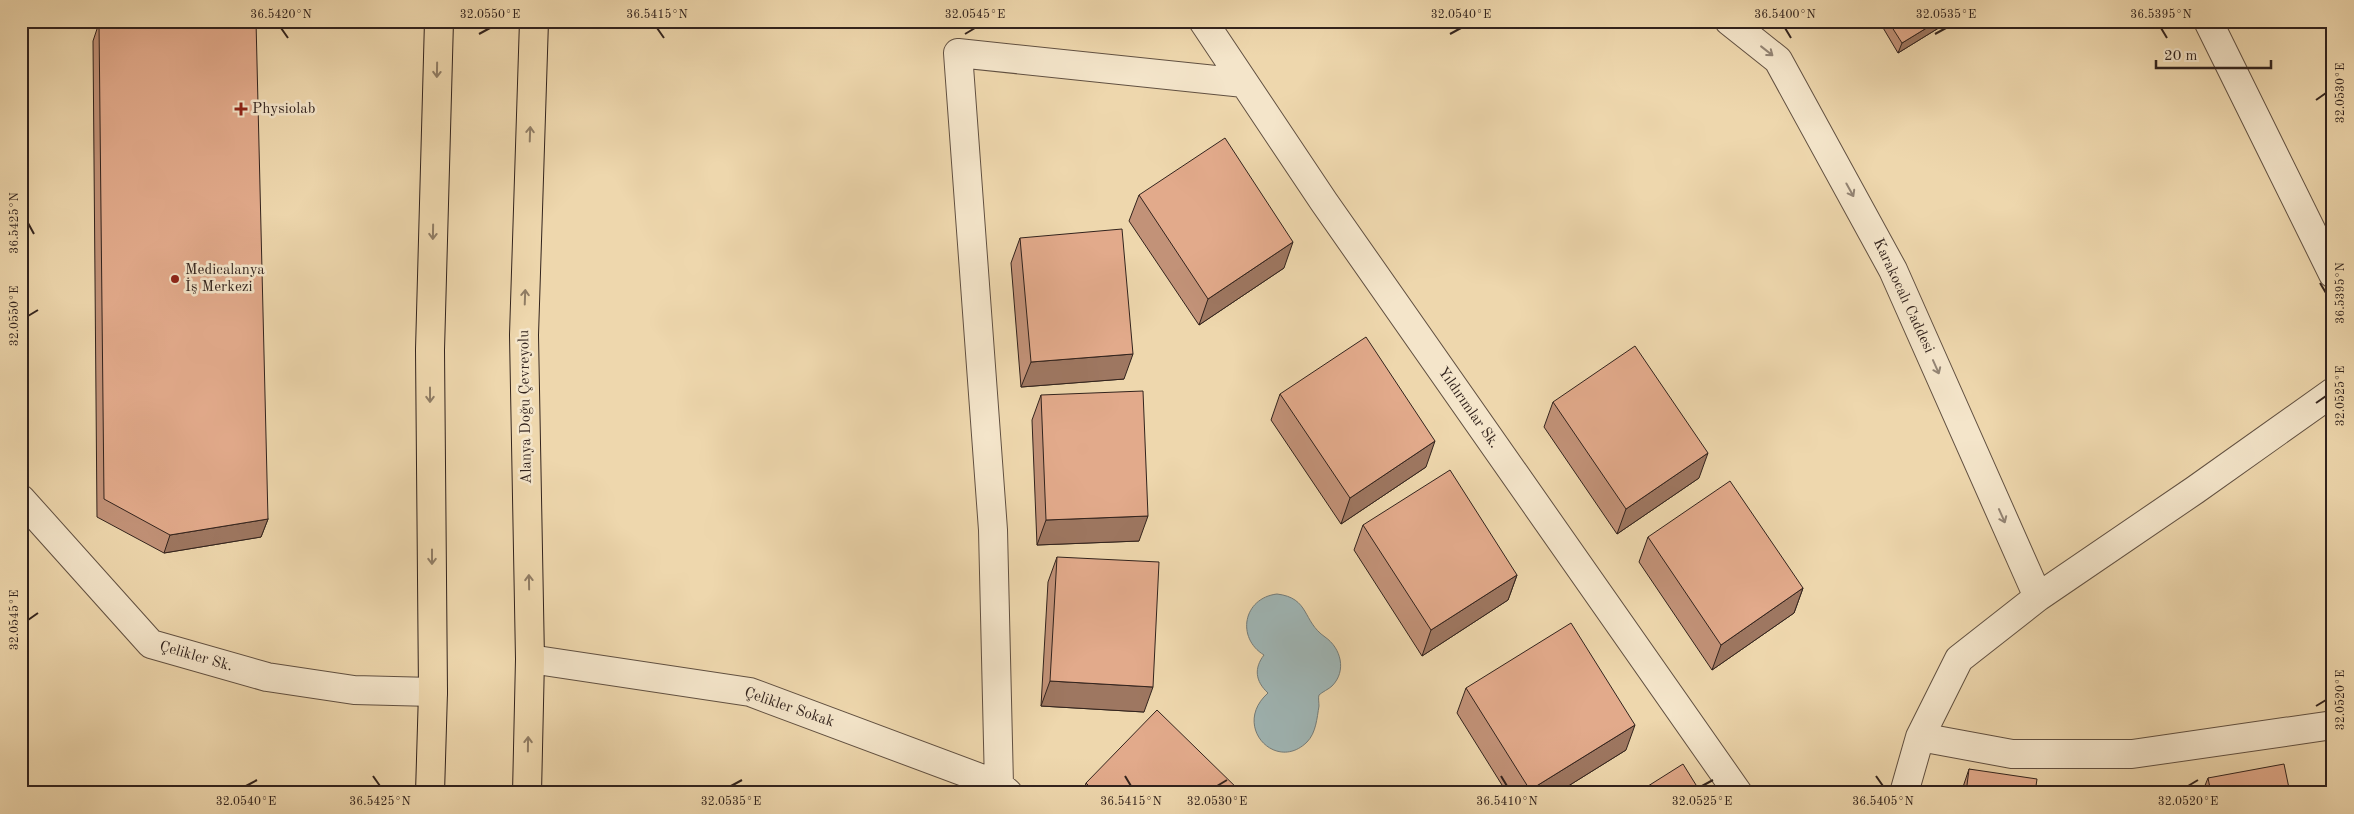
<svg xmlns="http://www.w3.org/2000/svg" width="2354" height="814" viewBox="0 0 2354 814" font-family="'Old Standard TT',serif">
	<rect width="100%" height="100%" fill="#eed7ad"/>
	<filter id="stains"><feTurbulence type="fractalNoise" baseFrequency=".004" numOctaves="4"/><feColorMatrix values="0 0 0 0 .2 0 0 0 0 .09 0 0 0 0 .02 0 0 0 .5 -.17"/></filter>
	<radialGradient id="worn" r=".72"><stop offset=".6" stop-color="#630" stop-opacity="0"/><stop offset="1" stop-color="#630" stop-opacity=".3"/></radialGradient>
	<path fill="#9fb6b6" stroke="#737b79" d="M1277,594C1310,598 1302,621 1325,637C1341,648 1347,671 1332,686C1329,689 1322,692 1319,695C1318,697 1319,703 1319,706C1317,718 1316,733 1307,742C1276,773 1231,726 1268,693C1255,681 1254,668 1264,655C1236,638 1243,598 1277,594Z"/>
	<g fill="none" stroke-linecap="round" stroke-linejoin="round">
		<g stroke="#615041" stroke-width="30">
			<path id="minor" d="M1203,21L1324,202L1738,793
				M1729,21L1778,60L1893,270L2038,597
				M2208,21L2333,274
				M21,499L151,644L267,677L354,690L433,692
				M530,659L750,692L999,785L1008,793
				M1920,737L2012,754H2132L2333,725
				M999,785L993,530L958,53L1244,83
				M1904,793L1920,737L1959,659L2038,597L2195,490L2333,392"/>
		</g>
		<g stroke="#32231d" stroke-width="30">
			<path id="trunk" d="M430,793L433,692L430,350L439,21
				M527,793L530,659L524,335L534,21"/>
		</g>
		<use href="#minor" stroke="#f4e5ca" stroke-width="28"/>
		<use href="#trunk" stroke="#eed7ad" stroke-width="28"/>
	</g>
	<path fill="#c29278" stroke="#32231d" d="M1879,21H1950L1898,53Z
		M99,23L268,519L261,537L164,553L97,517L93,41Z
		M1139,195L1284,268L1199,325L1129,221Z
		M1020,238L1124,379L1021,387L1011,263Z
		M1280,394L1426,467L1341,524L1271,420Z
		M1041,395L1139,541L1037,545L1032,420Z
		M1553,402L1699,478L1617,534L1544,427Z
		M1363,525L1517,575L1508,600L1422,656L1354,550Z
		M1648,537L1803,588L1794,613L1712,670L1639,562Z
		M1057,557L1144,712L1041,706L1048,582Z
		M1466,688L1626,750L1557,793H1507L1457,713Z
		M1969,769L2035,793H1961Z
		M2208,778L2290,793H2202Z
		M1086,783L1242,793H1083Z"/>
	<path fill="#9e7761" stroke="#32231d" d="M1938,21H1950L1898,53L1902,43Z
		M1293,242L1284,268L1199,325L1208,299Z
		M1133,354L1124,379L1021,387L1031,362Z
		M1435,441L1426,467L1341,524L1350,498Z
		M1708,453L1699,478L1617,534L1626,509Z
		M1148,516L1139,541L1037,545L1046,520Z
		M268,519L261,537L164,553L170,535Z
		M1517,575L1508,600L1422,656L1431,630Z
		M1803,588L1794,613L1712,670L1721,645Z
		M1050,681L1153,687L1144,712L1041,706Z
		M1635,725L1626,750L1557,793H1529L1530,790Z"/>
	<path fill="#e2aa8b" stroke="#32231d" d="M101,21H256L268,519L170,535L104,499L99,23Z
		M1888,21H1938L1902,43Z
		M1225,138L1293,242L1208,299L1139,195Z
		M1122,229L1133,354L1031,362L1020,238Z
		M1366,337L1435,441L1350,498L1280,394Z
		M1635,346L1708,453L1626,509L1553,402Z
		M1143,391L1148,516L1046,520L1041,395Z
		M1450,470L1517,575L1431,630L1363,525Z
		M1730,481L1803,588L1721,645L1648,537Z
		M1057,557L1159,562L1153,687L1050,681Z
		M1571,623L1635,725L1530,790L1466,688Z
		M1157,710L1242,793H1096L1086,783Z
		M1683,764L1701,793H1637Z
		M2284,764L2290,793H2211L2208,778Z
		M1969,769L2037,779L2035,793H1966Z
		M2165,790L2166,793H2141Z"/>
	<defs><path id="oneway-shaft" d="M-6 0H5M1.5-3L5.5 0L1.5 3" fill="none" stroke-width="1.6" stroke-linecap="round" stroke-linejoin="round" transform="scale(1.25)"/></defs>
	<g stroke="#938474">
		<use href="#oneway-shaft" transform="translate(1767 51) rotate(38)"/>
		<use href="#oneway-shaft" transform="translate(1850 190) rotate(61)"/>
		<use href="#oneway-shaft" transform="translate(1936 367) rotate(66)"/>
		<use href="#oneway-shaft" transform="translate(2002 516) rotate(66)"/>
	</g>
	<g stroke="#907d65">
		<use href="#oneway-shaft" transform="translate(437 70) rotate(91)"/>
		<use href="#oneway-shaft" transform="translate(530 134) rotate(-88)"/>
		<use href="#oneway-shaft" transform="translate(433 232) rotate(91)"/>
		<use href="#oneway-shaft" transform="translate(525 297) rotate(-88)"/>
		<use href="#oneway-shaft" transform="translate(430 395) rotate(90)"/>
		<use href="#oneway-shaft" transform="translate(432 557) rotate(90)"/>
		<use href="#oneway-shaft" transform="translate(529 582) rotate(-91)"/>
		<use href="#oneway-shaft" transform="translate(528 744) rotate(-89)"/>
	</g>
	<path fill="none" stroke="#32231d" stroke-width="2" d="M281,28L288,38M657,28L664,38M1785,28L1791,38M2161,28L2167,38M479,34L490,28M965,34L975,28M1450,34L1461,28M1935,34L1946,28M2316,100L2326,93M28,223L34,234M2320,283L2326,293M28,316L38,310M2316,403L2326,396M28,620L38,613M2316,706L2326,700M373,776L380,786M1125,776L1131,786M1501,776L1507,786M1876,776L1883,786M246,786L257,780M731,786L742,780M1217,786L1227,780M1702,786L1713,780M2188,786L2198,780"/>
	<g fill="#8f2418" stroke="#f4e5ca" stroke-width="2">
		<path d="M238.5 101.5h5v5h5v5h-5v5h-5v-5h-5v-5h5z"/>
		<circle cx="175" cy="279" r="5"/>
	</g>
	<g text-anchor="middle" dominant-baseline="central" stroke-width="5" stroke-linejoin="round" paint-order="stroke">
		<g font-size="15" fill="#32231d" stroke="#f4e5ca" text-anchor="start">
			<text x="252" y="109">Physiolab</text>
			<text x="185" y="270">Medicalanya<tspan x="185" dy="17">İş Merkezi</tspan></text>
		</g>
		<g font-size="15" fill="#32231d" stroke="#f4e5ca">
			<text transform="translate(1903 296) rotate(65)">Karakocalı Caddesi</text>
			<text transform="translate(526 407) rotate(-91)">Alanya Doğu Çevreyolu</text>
			<text transform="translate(1468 408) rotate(55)">Yıldırımlar Sk.</text>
			<text transform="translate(196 657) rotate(16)">Çelikler Sk.</text>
			<text transform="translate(789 708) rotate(19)">Çelikler Sokak</text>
		</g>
	</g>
	<rect width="2354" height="814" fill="none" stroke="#eed7ad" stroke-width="55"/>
	<path d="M2156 60v8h115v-8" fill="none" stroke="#32231d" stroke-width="2.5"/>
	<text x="2164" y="60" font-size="15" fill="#32231d" stroke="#f4e5ca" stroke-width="4" paint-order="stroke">20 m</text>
	<rect x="28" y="28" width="2298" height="758" fill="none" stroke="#32231d" stroke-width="2"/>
	<g font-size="12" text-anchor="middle" fill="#32231d">
		<text x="281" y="18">36.5420°N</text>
		<text x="490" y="18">32.0550°E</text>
		<text x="657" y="18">36.5415°N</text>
		<text x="975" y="18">32.0545°E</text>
		<text x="1461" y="18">32.0540°E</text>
		<text x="1785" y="18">36.5400°N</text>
		<text x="1946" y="18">32.0535°E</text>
		<text x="2161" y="18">36.5395°N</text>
		<text transform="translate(2340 93) rotate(-90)" y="4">32.0530°E</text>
		<text transform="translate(14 223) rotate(-90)" y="4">36.5425°N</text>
		<text transform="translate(2340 293) rotate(-90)" y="4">36.5395°N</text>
		<text transform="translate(14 316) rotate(-90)" y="4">32.0550°E</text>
		<text transform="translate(2340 396) rotate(-90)" y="4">32.0525°E</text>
		<text transform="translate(14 620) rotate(-90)" y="4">32.0545°E</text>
		<text transform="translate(2340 700) rotate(-90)" y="4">32.0520°E</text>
		<text x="246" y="805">32.0540°E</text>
		<text x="380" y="805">36.5425°N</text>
		<text x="731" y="805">32.0535°E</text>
		<text x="1131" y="805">36.5415°N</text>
		<text x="1217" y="805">32.0530°E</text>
		<text x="1507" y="805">36.5410°N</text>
		<text x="1702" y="805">32.0525°E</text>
		<text x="1883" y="805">36.5405°N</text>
		<text x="2188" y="805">32.0520°E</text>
	</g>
	<rect width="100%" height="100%" filter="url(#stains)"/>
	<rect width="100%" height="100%" fill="url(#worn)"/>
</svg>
